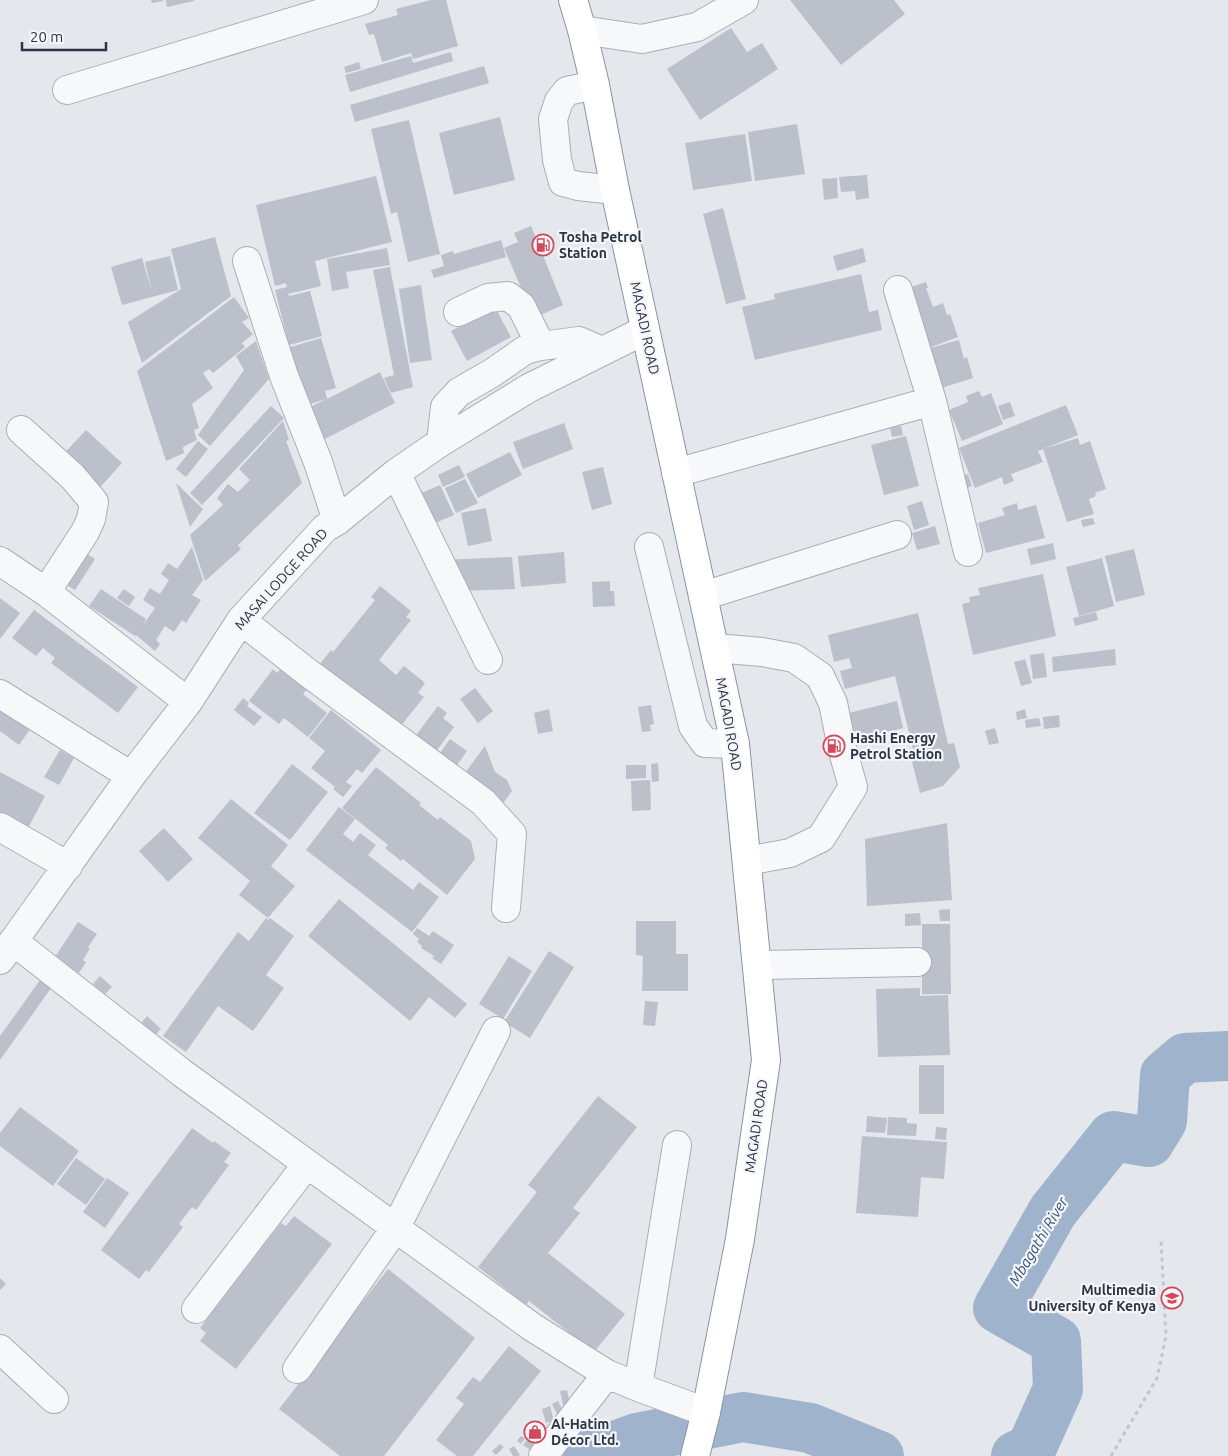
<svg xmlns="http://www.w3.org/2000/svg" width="1228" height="1456" viewBox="0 0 1228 1456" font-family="Ubuntu,sans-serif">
	<rect width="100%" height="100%" fill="#e4e7ec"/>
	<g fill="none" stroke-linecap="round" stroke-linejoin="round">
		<path stroke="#9fb4cc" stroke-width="50" d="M588,1456L637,1438L743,1417L810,1428L879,1456
			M1016,1456L1031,1449L1058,1389L1056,1341L998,1308L1053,1211L1113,1136L1149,1142L1162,1121L1165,1075L1185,1058L1228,1056"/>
	</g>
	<path fill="#bbc0ca" d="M151,0H163V1L152,3Z
		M166,0H194V1L167,7Z
		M431,0H446L458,46L413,59L411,53L382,62L374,34L369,35L365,24L398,15L396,9Z
		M790,0H894L905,14L841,65Z
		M731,28L747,52L762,43L778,69L700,120L667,69Z
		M451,52L453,61L350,92L345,75L411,56L413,63Z
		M359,62L361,69L346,73L344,67Z
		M484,66L489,83L355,122L350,105Z
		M500,117L515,180L454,195L439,133Z
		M409,120L440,254L408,262L397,212L391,214L371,129Z
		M797,124L805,174L755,181L748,132Z
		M745,134L752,181L693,190L685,143Z
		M867,175L869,198L856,200L855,191L841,192L839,177Z
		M376,176L392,242L315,261L321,286L288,294L289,296L310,291L322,336L289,345L275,290L287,287L286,283L275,286L256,205Z
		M837,178L838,198L824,200L822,179Z
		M723,208L746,299L726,304L703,214Z
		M531,226L563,305L534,318L504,248L518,242L514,233Z
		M215,237L231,296L142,363L128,322L181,289L171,249Z
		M501,240L506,257L434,278L431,270L444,266L441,255L453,251L454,254Z
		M387,248L390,265L346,272L349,288L332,291L327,259Z
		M863,248L866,262L837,271L833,256Z
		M170,256L178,290L122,305L111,267L142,258L152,292L145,262Z
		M390,267L413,387L391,393L384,378L394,375L373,270Z
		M861,274L869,312L878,310L882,330L755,360L742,307L775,299L774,294Z
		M926,282L928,288H926L933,307L943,303L947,315L950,314L958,337L926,349L905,289Z
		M421,285L432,360L410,363L399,289Z
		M234,297L249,318L242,322L253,334L242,343L245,347L213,373L209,369L203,373L213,388L192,404L199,428L194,430L197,440L183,447L184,453L166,461L137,371Z
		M495,307L511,337L467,361L451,331Z
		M321,338L336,388L325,391L327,399L380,372L395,403L317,443L301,412L326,399L304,406L287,348Z
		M959,340L964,359L967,357L973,378L938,389L927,349Z
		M256,341L269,379L210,446L198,435L244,370L236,356Z
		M979,391L982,397L991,393L1003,424L962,441L949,410L968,402L966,396Z
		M1010,402L1015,416L1003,420L998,406Z
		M1066,405L1078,435L1038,451L1043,462L1011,474L1014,481L1004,485L1002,477L975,488L959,448Z
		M271,406L284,418L202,505L190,493Z
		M283,421L289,440L286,441L302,483L238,545L241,549L205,581L190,535L223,505L217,498L228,484L238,492L250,480L239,469Z
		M564,423L573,449L523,469L513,442Z
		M901,426L903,435L892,437L890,428Z
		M86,430L122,463L95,493L58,460Z
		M906,436L919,486L884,495L871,445Z
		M1078,438L1080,445L1090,441L1106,489L1095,493L1096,496L1089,499L1094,514L1067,522L1043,449Z
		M198,441L208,449L186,477L176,469Z
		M510,452L522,475L478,498L466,474Z
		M459,465L465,477L443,487L438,475Z
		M603,467L612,504L592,510L582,472Z
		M968,474L972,486L962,490L958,477Z
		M465,479L478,503L456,513L445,488Z
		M176,483L203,509L190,527Z
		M440,485L454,515L428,526L419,494Z
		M922,501L929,525L914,530L907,506Z
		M1017,503L1018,510L1036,505L1045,538L986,553L978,523L1005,515L1002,508Z
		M486,508L492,541L468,546L461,513Z
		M1093,518L1095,524L1083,527L1081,520Z
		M935,526L940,544L917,550L912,533Z
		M1053,543L1056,559L1031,565L1027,549Z
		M192,547L203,580L192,595L201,600L186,623L182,620L174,632L165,626L156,640L160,644L155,651L136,635L135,636L89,606L101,589L146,619L143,625L155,608L143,600L150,588L160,594L169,580L161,574L168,563L177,569Z
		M77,548L95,559L75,590L57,579Z
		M1134,549L1145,595L1116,602L1105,556Z
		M564,552L566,583L521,587L518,556Z
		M512,557L515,589L456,591L442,560Z
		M1102,558L1114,606L1079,616L1066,567Z
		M1043,574L1056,636L973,655L962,604L970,602L969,597L980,595L978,588Z
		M610,581V591H614L615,606L593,607L592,582Z
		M380,586L411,611L406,617L411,620L379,660L396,675L404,666L425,683L418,693L424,697L395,733L316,669L331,650L333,652L375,600L371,597Z
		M124,589L135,597L129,606L117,598Z
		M0,598L20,613L0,639Z
		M34,610L138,687L118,713L51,663L55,658L43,648L36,656L12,638Z
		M1096,612L1098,620L1075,626L1073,618Z
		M918,613L948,744L954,743L960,767L943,786L920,793L910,754L914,753L895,676L845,689L840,671L852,668L849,658L834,662L828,635Z
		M1115,649L1116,665L1053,672L1052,657Z
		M1044,653L1047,677L1033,679L1030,655Z
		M1025,659L1032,683L1021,686L1014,662Z
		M282,667L308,688L303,694L327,713L308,737L284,718L279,724L249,701L273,669L277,673Z
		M475,688L493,711L478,723L460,699Z
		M243,698L249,703L247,706L262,717L254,726L234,710Z
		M897,701L903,728L848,742L841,715Z
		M0,702L33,725L19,745L0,731Z
		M651,705L654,724L650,725L651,731L642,732L638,707Z
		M438,706L447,713L443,718L454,727L435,753L414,738Z
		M549,709L553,731L538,734L534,713Z
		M1025,709L1027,718L1017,720L1016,712Z
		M331,710L381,750L362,773L357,769L346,782L352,786L343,797L333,789L335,787L311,768L325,751L309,738Z
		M1059,715L1060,727L1044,729L1043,717Z
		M1039,718L1041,726L1026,728L1025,720Z
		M995,728L999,743L989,745L985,731Z
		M450,739L467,751L457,765L440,753Z
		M485,746L495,772L507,780L512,791L498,810L459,781Z
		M60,750L74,758L59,785L44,777Z
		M658,763L659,781L652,782L651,764Z
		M292,764L328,792L290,840L254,813Z
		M626,765H646V778L626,779Z
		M376,767L421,803L419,805L438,820L440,817L471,841L475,859L447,895L403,859L401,861L385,848L388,845L342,808Z
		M0,772L45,796L25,834L0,821Z
		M650,780L651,810L632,811L631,781Z
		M231,799L288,845L271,866L295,886L268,918L239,895L250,881L198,838Z
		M339,807L355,819L343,834L353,842L360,833L376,845L368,855L413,890L419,882L439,897L412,932L306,850Z
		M947,823L952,900L867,906L865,839Z
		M164,828L193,859L168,882L139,851Z
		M339,899L467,1004L455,1018L429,997L410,1021L308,936Z
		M950,909V921H940L939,910Z
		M920,913L921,925L905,926V914Z
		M266,918L268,920L270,918L294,936L266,975L284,988L253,1031L218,1006L186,1052L163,1036L238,932L249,941Z
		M636,921H676V954H688V991H642L643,956L636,955Z
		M78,922L97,934L88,947L90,948L83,960L86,962L79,973L55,957Z
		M922,924H950L951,994H922Z
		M417,928L429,936L433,931L454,945L441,964L432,958L434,956L421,948L422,946L417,942L419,939L413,934Z
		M549,951L574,967L530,1038L504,1022Z
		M509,956L532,971L503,1019L479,1004Z
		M43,976L54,984L0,1060V1036Z
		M100,976L112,987L105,994L93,984Z
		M920,988V996L948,995L950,1055L878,1057L876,989Z
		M645,1001L658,1002L655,1026L643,1025Z
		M147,1016L161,1029L155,1035L142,1022Z
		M919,1065H944V1114H919Z
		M598,1096L637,1127L573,1208L580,1213L548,1253L625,1314L594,1352L529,1301L526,1305L478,1267L537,1192L528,1185Z
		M20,1107L79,1151L53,1186L0,1146V1133Z
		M867,1116L887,1118L885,1133L866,1132Z
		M888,1117L907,1118V1123L917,1124L916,1136L887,1135Z
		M936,1127L947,1128L946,1140L935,1139Z
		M192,1128L213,1143L214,1141L231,1153L224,1162L229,1165L196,1210L192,1207L179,1224L183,1227L149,1272L146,1270L139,1279L101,1250Z
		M862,1136L947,1142L944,1179L921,1177L918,1217L856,1213Z
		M76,1158L105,1179L86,1205L57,1184Z
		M107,1178L129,1193L105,1228L83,1212Z
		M294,1216L332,1244L236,1369L200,1341L206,1333L200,1328L281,1223L286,1226Z
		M388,1269L475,1338L384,1456H340L279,1409Z
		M0,1278L6,1284L0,1290Z
		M509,1346L541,1371L473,1456H457L436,1440L464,1404L456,1398L473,1377L480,1382Z
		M567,1390L570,1404L563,1405L560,1391Z
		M558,1401L563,1411L557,1414L552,1404Z
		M550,1406L554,1421L546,1423L542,1409Z
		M521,1436L525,1438L521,1444L517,1441Z
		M527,1440L534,1445L531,1450L523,1445Z
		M500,1444L504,1447L496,1455L492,1451Z
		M514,1446L520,1455L518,1456H513L509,1449Z"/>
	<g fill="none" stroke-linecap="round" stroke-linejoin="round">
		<g stroke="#a9aeb7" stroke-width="30">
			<path id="minor" d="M582,30L642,39L697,27L744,0
				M595,85L567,91L559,101L553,119L557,160L563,182L578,186L615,190
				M67,90L364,0
				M247,261L284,376L318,462L337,521
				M898,290L932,401L968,552
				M458,312L488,298L508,296L521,306L541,346
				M21,430L73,477L94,502L91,519L85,532L46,592
				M441,442L445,407L459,392L492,373L525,350L541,346L579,341L602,351
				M396,473L488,660
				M676,473L932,401
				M649,547L693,726L705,743L735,744
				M0,561L46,592L188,702
				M703,596L897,535
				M241,620L307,672L483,802L512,834L506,908
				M715,648L762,652L794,658L820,676L833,703L842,748L853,787L821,838L790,853L747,861
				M0,694L131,776
				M0,827L68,866
				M13,941L182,1073L532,1327L607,1374L638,1387L706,1412
				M0,960L131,776L188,702L241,620L325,528L337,521L396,473L441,442L529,388L645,330
				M758,965L917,962
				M196,1309L307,1164
				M0,1349L54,1399
				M297,1369L396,1227L496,1031
				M638,1387L677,1145
				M543,1456L607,1374"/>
		</g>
		<g stroke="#8b94a3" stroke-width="30">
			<path id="highway" d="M573,0L582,30L595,85L615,190L735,744L766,1060L740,1239L706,1412L695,1456"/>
		</g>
		<path stroke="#c2c5cb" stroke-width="3" stroke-dasharray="4 4" stroke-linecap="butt" d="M1111,1456L1157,1378L1166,1336L1161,1240"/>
		<use href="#minor" stroke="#f7f8fa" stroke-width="28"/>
		<use href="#highway" stroke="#fff" stroke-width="28"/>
	</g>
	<defs>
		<g id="fuel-ring" transform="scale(1.125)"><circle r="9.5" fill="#f4f6f9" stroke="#d1495b" stroke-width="1.5"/><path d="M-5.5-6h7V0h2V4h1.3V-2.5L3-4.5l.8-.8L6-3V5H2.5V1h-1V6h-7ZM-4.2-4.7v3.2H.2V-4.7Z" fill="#d1495b"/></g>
		<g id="university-ring" transform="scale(1.125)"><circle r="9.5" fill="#f4f6f9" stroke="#d1495b" stroke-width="1.5"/><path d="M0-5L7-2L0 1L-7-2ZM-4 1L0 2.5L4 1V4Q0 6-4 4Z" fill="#d1495b"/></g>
		<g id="shop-ring" transform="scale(1.125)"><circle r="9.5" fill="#f4f6f9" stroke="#d1495b" stroke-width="1.5"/><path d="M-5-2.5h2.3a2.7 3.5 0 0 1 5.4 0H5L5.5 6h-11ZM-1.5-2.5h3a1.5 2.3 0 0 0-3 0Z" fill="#d1495b"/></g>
	</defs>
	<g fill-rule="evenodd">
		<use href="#fuel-ring" x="543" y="245"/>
		<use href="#fuel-ring" x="834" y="746"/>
		<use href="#university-ring" x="1172" y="1298"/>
		<use href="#shop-ring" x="535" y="1432"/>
	</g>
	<g text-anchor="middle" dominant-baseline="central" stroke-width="4.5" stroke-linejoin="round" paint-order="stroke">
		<g font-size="14" font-weight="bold" fill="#2b3445" stroke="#f4f6f9" text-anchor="start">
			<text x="559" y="237">Tosha Petrol<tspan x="559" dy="16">Station</tspan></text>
			<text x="850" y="738">Hashi Energy<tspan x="850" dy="16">Petrol Station</tspan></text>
			<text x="1156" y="1290" text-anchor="end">Multimedia<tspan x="1156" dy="16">University of Kenya</tspan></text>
			<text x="551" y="1424">Al-Hatim<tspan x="551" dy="16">Décor Ltd.</tspan></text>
		</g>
		<g font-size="14" fill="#2b3445" stroke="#f4f6f9">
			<text transform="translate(645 328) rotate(78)">MAGADI ROAD</text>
			<text transform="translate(281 579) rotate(-48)">MASAI LODGE ROAD</text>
			<text transform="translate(729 724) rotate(80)">MAGADI ROAD</text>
			<text transform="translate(756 1126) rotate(-82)">MAGADI ROAD</text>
		</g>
		<g font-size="15" font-style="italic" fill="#34527a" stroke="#f4f6f9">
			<text transform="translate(1038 1241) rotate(-59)">Mbagathi River</text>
		</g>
	</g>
	<path d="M22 42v8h84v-8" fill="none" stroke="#2b3445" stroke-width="2.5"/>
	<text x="30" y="42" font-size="15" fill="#2b3445" stroke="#f4f6f9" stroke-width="4" paint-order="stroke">20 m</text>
</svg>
